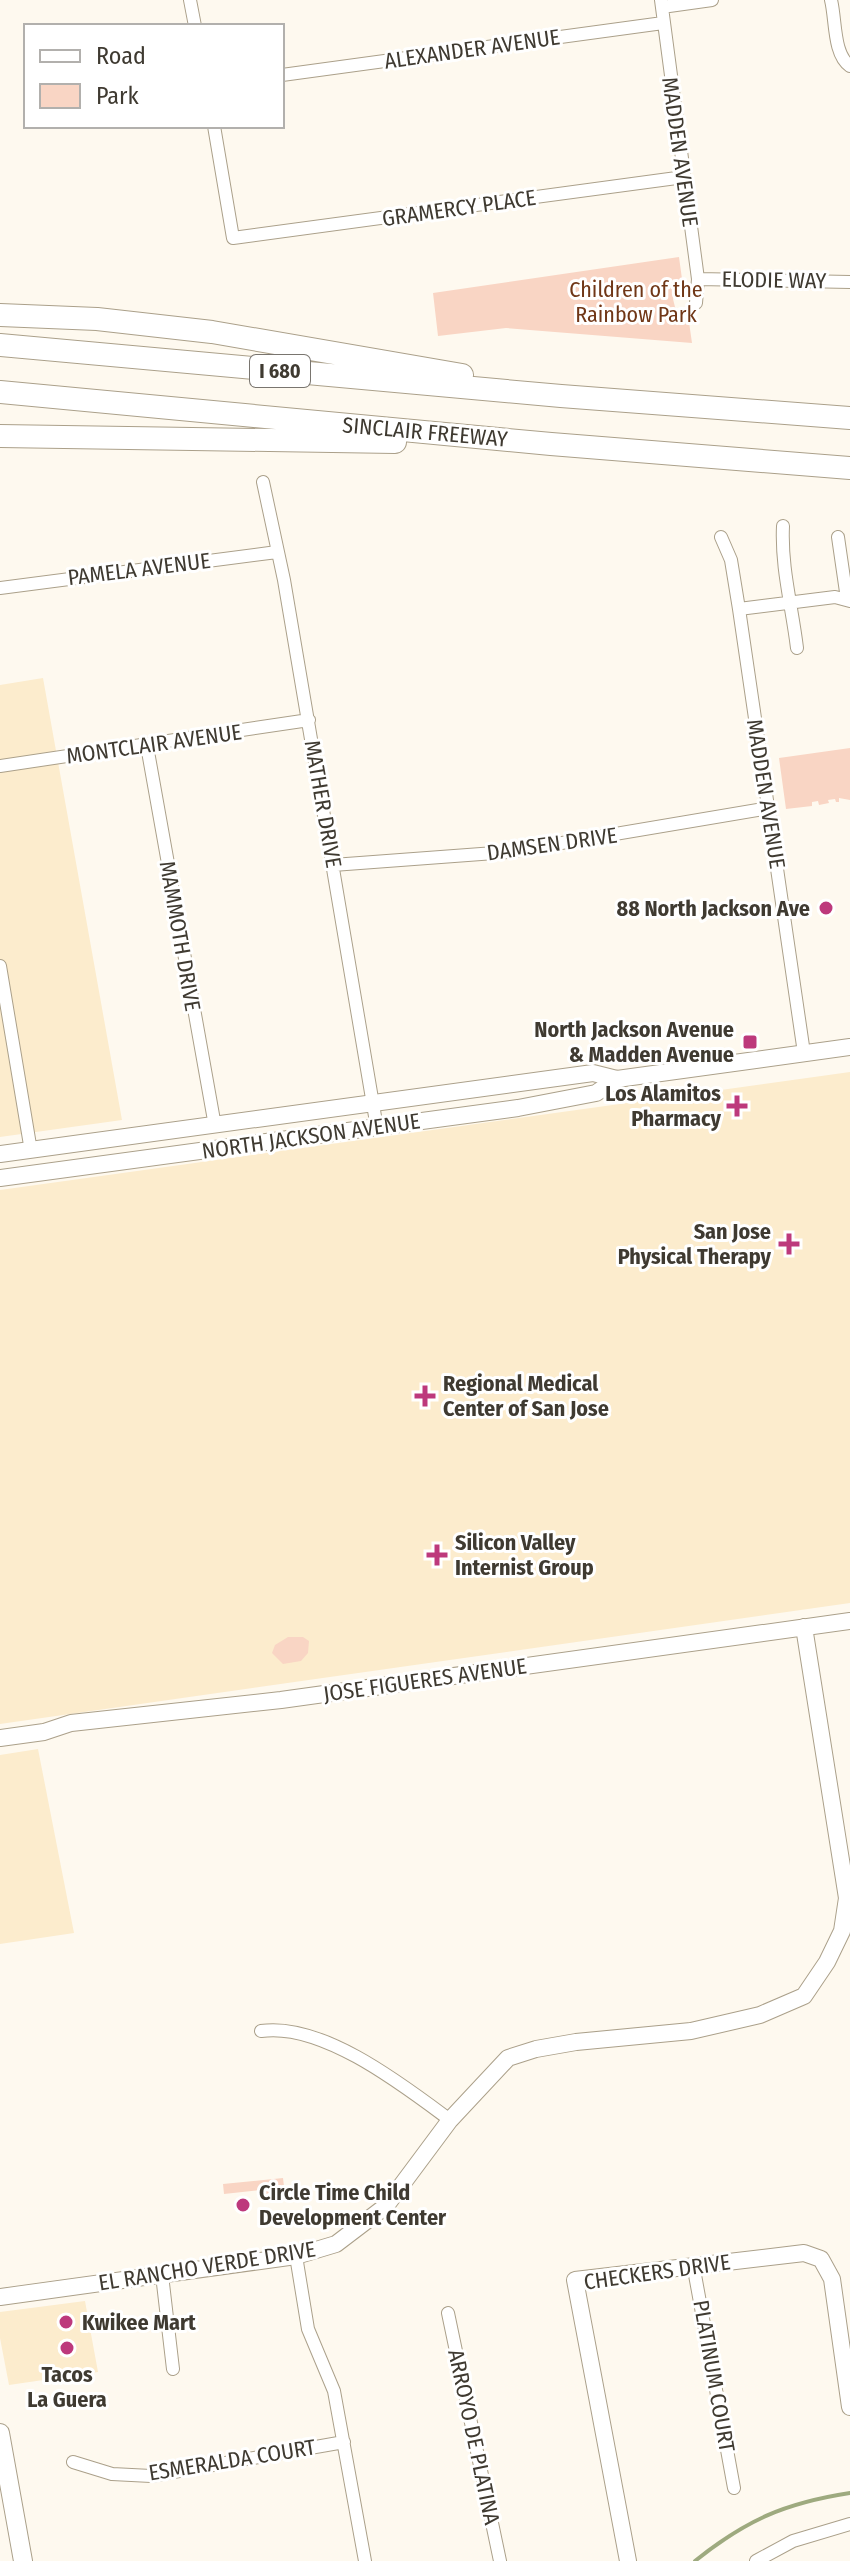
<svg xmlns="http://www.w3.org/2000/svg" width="850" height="2561" viewBox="0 0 850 2561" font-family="'Fira Sans Condensed',sans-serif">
	<rect width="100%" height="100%" fill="#fef9ef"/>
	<path fill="#fceccd" d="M43,678L122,1120L0,1137V685Z
		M850,1072V1603L0,1724V1190Z
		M38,1749L74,1933L0,1944V1755Z
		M85,2301L98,2372L9,2385L0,2338V2312Z"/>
	<path fill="#f9d5c4" d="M679,257L682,279L673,299L675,307L689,322L692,343L506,328L438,336L433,293Z
		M850,748V800L839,798V802H836L835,799L828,800L829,803L819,805L818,801L812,802V806L786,809L779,758Z
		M288,1637H303L309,1641L308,1653L301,1661L283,1664L272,1653L275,1645Z
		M283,2178L285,2195L261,2197L260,2190L224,2194L223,2184Z"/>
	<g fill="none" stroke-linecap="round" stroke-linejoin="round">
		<path stroke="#9eaa7f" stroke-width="4" d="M695,2561C746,2520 785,2503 850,2493"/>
		<g stroke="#aba08a" stroke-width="14">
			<path id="street" d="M190,0L195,26
				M661,0L698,279L696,303
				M831,0C836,20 833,54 850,66
				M662,7L712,0
				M282,75L663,23
				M214,126L233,238L684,177
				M698,279L850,282
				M263,482L284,580L377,1128
				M783,526C781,568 792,606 797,648
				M721,537L731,560L739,609L804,1053
				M838,537L847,599
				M0,588L277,552
				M739,609L835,597L850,601
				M147,746L215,1126
				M0,766L309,720
				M333,865L508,852L769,808
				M0,966L31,1151
				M261,2031C322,2022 403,2085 450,2120
				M296,2256L308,2329L334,2391L365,2561
				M693,2264L734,2488
				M162,2275L173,2369
				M448,2313L500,2561
				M73,2462L112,2474L151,2476L344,2442
				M756,2561L793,2541L850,2524"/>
		</g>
		<g stroke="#aba08a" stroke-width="18">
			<path id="secondary" d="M0,1154L593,1073L617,1079L850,1047
				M0,1178L518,1108L596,1093L617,1079
				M0,1738L44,1732L71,1723L281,1700L850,1621
				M0,2297L296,2256L336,2244L386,2206L450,2120L508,2058L536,2049L576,2042L691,2031L760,2015L804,1996L827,1962L842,1931L847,1898L804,1627
				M628,2561L575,2280L804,2253L821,2259L832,2279L850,2407"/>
		</g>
		<g stroke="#aba08a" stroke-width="20">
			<path id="primary" d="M0,2433L23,2561"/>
		</g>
		<g stroke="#aba08a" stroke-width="24">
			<path id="highway" d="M0,315L97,319L212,332L462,375
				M0,345L561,396L850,418
				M0,392L551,444L850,468
				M0,436L395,442"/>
		</g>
		<use href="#street" stroke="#fff" stroke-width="12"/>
		<use href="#secondary" stroke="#fff" stroke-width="16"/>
		<use href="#primary" stroke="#fff" stroke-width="18"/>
		<use href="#highway" stroke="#fff" stroke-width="22"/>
	</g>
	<g fill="#bd397c" stroke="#fff" stroke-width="3">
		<circle cx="826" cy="908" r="8"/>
		<rect x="742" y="1034" width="16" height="16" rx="4"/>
		<path d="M733 1094h8v8h8v8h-8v8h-8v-8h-8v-8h8z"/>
		<path d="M785 1232h8v8h8v8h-8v8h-8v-8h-8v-8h8z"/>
		<path d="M421 1384h8v8h8v8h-8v8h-8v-8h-8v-8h8z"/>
		<path d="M433 1543h8v8h8v8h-8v8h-8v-8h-8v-8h8z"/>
		<circle cx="243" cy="2205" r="8"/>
		<circle cx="66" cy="2322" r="8"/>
		<circle cx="67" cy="2348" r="8"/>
	</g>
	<g text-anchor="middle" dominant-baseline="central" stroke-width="6" stroke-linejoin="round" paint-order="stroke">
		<rect fill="#fff" stroke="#79756f" stroke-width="2" x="250" y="355" width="60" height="32" rx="6"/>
		<g font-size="20" font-weight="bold" fill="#3f3a31">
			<text x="280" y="371">I 680</text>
		</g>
		<g font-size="22" fill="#3f3a31" stroke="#fff">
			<text transform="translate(472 49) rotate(-8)">ALEXANDER AVENUE</text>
			<text transform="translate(680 152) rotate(82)">MADDEN AVENUE</text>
			<text transform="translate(459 208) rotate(-8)">GRAMERCY PLACE</text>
			<text transform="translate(774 280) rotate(1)">ELODIE WAY</text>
			<text transform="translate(425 432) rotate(5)">SINCLAIR FREEWAY</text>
			<text transform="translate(139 569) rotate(-7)">PAMELA AVENUE</text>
			<text transform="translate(154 744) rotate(-8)">MONTCLAIR AVENUE</text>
			<text transform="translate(766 794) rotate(81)">MADDEN AVENUE</text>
			<text transform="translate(323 804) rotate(80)">MATHER DRIVE</text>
			<text transform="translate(552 844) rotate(-8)">DAMSEN DRIVE</text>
			<text transform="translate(180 936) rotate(80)">MAMMOTH DRIVE</text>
			<text transform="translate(311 1136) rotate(-8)">NORTH JACKSON AVENUE</text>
			<text transform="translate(425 1680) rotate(-8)">JOSE FIGUERES AVENUE</text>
			<text transform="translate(207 2266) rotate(-9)">EL RANCHO VERDE DRIVE</text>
			<text transform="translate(657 2272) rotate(-8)">CHECKERS DRIVE</text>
			<text transform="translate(714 2376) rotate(80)">PLATINUM COURT</text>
			<text transform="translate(474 2437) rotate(78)">ARROYO DE PLATINA</text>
			<text transform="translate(232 2460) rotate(-9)">ESMERALDA COURT</text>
		</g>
		<g font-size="22" fill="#703717" stroke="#fff">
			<text x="636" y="289">Children of the<tspan x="636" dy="25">Rainbow Park</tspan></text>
		</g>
		<g font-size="22" font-weight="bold" fill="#3f3a31" stroke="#fff" text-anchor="end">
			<text x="810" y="908">88 North Jackson Ave</text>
			<text x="734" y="1029">North Jackson Avenue<tspan x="734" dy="25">&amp; Madden Avenue</tspan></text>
			<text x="721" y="1093">Los Alamitos<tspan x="721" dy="25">Pharmacy</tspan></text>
			<text x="771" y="1231">San Jose<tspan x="771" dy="25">Physical Therapy</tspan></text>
			<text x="443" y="1383" text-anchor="start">Regional Medical<tspan x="443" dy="25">Center of San Jose</tspan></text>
			<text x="455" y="1542" text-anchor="start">Silicon Valley<tspan x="455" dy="25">Internist Group</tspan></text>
			<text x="259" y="2192" text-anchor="start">Circle Time Child<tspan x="259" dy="25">Development Center</tspan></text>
			<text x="82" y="2322" text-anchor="start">Kwikee Mart</text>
			<text x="67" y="2374" text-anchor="middle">Tacos<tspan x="67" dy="25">La Guera</tspan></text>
		</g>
	</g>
	<rect x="24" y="24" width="260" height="104" fill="#ffffff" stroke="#b2b0ad" stroke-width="2"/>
	<rect x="40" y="50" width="40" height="12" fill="#ffffff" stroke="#b2b0ad" stroke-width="2"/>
	<text x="96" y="64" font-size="24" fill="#3f3a31">Road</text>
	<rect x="40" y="84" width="40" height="24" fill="#f9d5c4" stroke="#b2b0ad" stroke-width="2"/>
	<text x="96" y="104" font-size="24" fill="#3f3a31">Park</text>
</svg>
